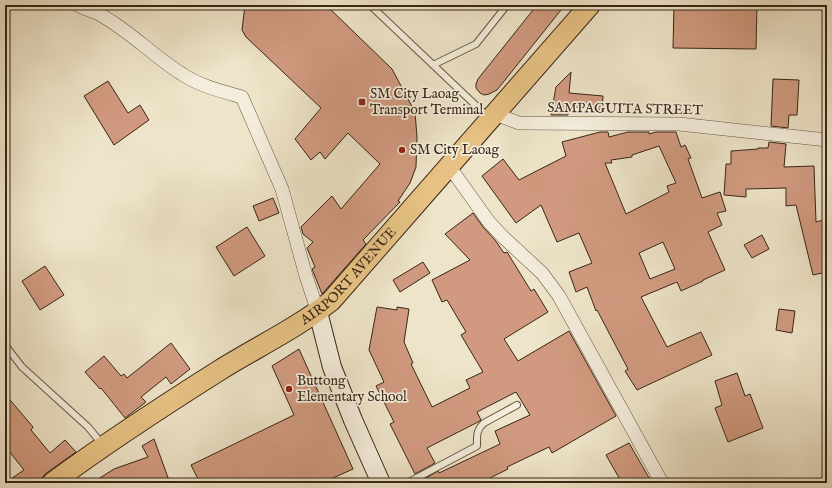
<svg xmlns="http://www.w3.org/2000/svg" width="832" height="488" viewBox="0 0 832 488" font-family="'IM FELL English',serif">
	<rect width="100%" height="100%" fill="#eee4c9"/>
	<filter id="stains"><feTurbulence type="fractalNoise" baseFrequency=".005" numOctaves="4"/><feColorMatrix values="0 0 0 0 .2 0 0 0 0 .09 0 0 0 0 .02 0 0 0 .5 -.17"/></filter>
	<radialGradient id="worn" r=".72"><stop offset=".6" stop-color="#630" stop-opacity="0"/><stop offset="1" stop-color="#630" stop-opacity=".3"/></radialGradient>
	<path fill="#d19a80" stroke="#372616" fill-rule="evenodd" d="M245,5H326L392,69L415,112L417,137L416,167L410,183L398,201L400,202L363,240L366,244L322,294L312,269L315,267L307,248L313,242L303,234L301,227L332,196L341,209L380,164L348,133L325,159L320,152L311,160L295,139L321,108L246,37L242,30Z
		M537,5H565L497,90L489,94L484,95L480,93L476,88V84L478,79Z
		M674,5H757L756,49L673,48Z
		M571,72L569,93L603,96L602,110L568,106V115H551L556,87Z
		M773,79L799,80L797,115H789L788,128L771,126Z
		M108,81L128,113L140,105L149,120L114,145L84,96Z
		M600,132H608L609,137L628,132H649V134L656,132H676L681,147L685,145L691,158L688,159L702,198L720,192L726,211L717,213L722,225L708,232L725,270L703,280V281L681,291L677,282L641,297L667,347L701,332L712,355L637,390L625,371L628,369L597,310L596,311L587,287L576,292L569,272L592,263L579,233L557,242L541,205L516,223L482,176L503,159L519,180L566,156L562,142ZM659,146L676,183L667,186L669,192L626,214L605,163H612L611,160L632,157V155ZM663,242L675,269L650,279L639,253Z
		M769,142L786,144L784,167L814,166L816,222L827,219V272L813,275L796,205L786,206V188L746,189V197L724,195L726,164H731V151L758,149V148H768Z
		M273,198L279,213L259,221L253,206Z
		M473,213L483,227L495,240L504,253L507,252L531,291L534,289L548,312L504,339L518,361L569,331L616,416L552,453L549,447L507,467L508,469L480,483H419V482L438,471L439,473L500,444L495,431L530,415L516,392L477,412L481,420L478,422L427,448L435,463L415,474L390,424L394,422L376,386L384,382L369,350L377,307L397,310V307L409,309L404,342L413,363L411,364L432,407L470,388L466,380L483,372L461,335L466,332L447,300L442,302L432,280L470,260L445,234Z
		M247,227L265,256L234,276L216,247Z
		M762,235L769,249L752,258L744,245Z
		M423,262L430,273L400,292L393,280Z
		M45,266L64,295L40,310L22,281Z
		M779,309L795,311L792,333L776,330Z
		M171,343L190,369L171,384L166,377L141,397L146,402L125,418L101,388L100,389L85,372L104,356L121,376L124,374L127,378Z
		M299,349L353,469L322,483H200L191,465L294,415L272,366Z
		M737,373L745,396L750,394L763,428L728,442L715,408L722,405L715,381Z
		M5,394L33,427L31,430L50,453L65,440L76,452L45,474L42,478L41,483H5L24,470L5,446Z
		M154,439L170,483H92L114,469L148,457L142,446Z
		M629,443L652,483H622L606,455Z"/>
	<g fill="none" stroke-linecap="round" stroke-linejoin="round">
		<g stroke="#655643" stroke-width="8">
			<path id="lane" d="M370,5L488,117
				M433,65L476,44L507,5
				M5,345L22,367L88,427L102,444
				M407,483L477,446C477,436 476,430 484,423L517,405"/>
		</g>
		<g stroke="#655643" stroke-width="14">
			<path id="street" d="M77,5C84,8 92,11 99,14C129,30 153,56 182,74C200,86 221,91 242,97L282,189L306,276L318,312
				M495,114L519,123L679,124L827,140
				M449,166L489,222L503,237L542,273L559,296L662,483"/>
		</g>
		<g stroke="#372616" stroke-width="20">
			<path id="secondary" d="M318,312L332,367L353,420L381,483"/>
		</g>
		<g stroke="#372616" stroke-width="22">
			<g id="primary">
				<path id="s1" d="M52,483C106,443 163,406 220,370C257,347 297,328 331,301L590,5"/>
			</g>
		</g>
		<use href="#lane" stroke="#f4eddc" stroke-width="6"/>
		<use href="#street" stroke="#f4eddc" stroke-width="13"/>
		<use href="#secondary" stroke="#f4eddc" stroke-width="18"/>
		<use href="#primary" stroke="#e7c284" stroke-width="20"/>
	</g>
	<g fill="#8f2418" stroke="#f4eddc" stroke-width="1.5">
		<rect x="358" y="98" width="8" height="8" rx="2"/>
		<circle cx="402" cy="150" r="4"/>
		<circle cx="289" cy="389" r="4"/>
	</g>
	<g text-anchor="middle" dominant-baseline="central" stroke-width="3.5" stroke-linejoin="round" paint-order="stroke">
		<g font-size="14" fill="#372616" stroke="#f4eddc" text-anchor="start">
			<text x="370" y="94">SM City Laoag<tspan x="370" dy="16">Transport Terminal</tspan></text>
			<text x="410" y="150">SM City Laoag</text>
			<text x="297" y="381">Buttong<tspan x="297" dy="16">Elementary School</tspan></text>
		</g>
		<g font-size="14" fill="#372616" stroke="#f4eddc">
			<text transform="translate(625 109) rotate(1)">SAMPAGUITA STREET</text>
			<text stroke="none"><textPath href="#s1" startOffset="363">AIRPORT AVENUE</textPath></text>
		</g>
	</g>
	<rect width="832" height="488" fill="none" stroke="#eee4c9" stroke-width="20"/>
	<rect x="6" y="6" width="820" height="476" fill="none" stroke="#372616" stroke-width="2"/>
	<rect x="10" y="10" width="812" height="468" fill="none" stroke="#372616"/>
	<rect width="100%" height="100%" filter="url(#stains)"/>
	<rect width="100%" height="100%" fill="url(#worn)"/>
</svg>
